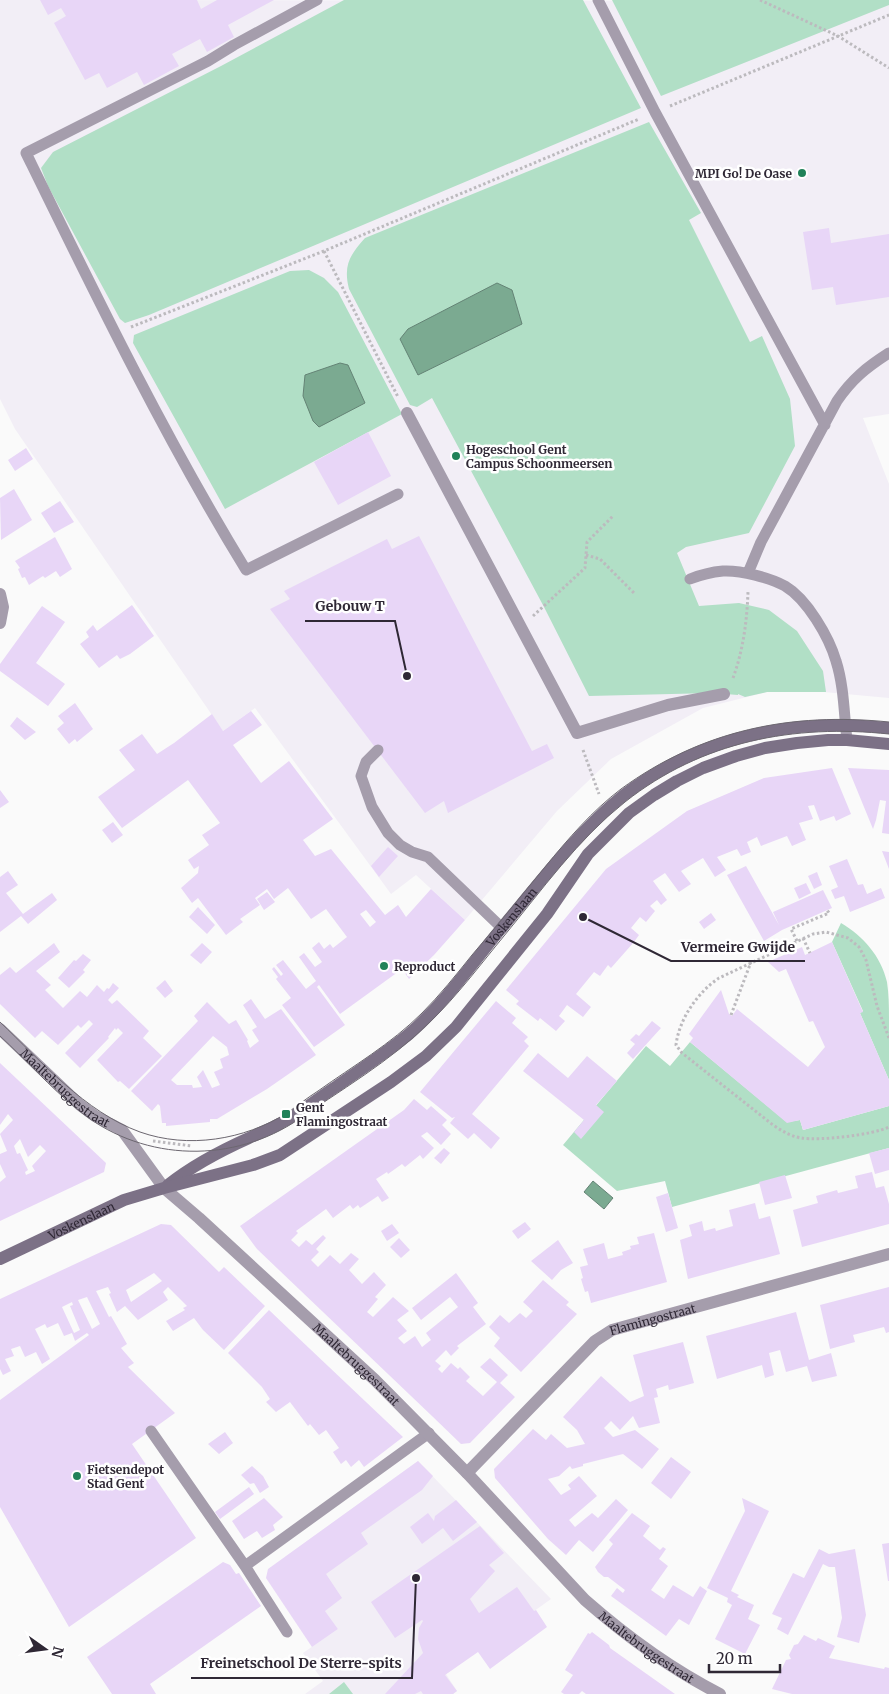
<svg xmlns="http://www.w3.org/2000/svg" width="889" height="1694" viewBox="0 0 889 1694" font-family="Merriweather,serif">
	<rect width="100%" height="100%" fill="#fafafa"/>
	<path fill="#f2eef6" d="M0,0L889,1V414L863,418L889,484V698L813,691L767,692L703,708L611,759L557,811L465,920L416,875L391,894L255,708L223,731L15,429L0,399Z
		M418,1461L551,1599L446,1674L457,1691L453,1694H305L323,1681L303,1653L338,1629L285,1557Z"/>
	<path fill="#b1dfc6" d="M344,0H583L641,108L149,315L125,323L120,319L48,186L41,168L53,152L221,66Z
		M612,0H889V5L661,96Z
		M649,122L701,213L689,220L750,342L762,336L790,399L795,446L749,533L686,547L677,553L699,606L739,603L769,610L797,631L823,671L826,692H767L745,697L738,694V695L713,693L589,696L544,607L432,398L417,407L410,405L349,289C343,265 350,255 365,238Z
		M309,270L324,278L338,292L402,414L225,509L133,343L134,335L290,271Z
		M841,923C863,936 881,956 887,982C889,995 889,1008 889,1021C889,1041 889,1060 889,1080L860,1013L863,1011L832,942Z
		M690,1042L787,1122L800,1120L803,1130L889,1106V1148L672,1207L665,1181L617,1191L563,1145L646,1046L670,1066Z
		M344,1682L353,1694H329Z"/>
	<path fill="#7baa91" stroke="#648375" d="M497,283L512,290L522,324L418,375L400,339L408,329Z
		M340,363L348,365L365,403L319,427L313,421L303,396L305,375Z
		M593,1181L613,1198L604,1209L584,1192Z"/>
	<path fill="#e8d6f7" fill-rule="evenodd" d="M40,0H197L201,9L217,0H274L228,25L234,37L207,52L200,39L172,54L179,66L144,85L137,72L107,88L99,73L85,80L54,23L66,16L61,8L48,15Z
		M829,228L831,243L889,234V297L836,305L833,287L812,290L803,232Z
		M368,432L391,476L338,505L314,462Z
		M26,448L33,459L15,471L8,460Z
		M14,489L32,520L1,540L0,498Z
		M60,501L74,522L54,533L41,513Z
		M419,536L532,751L547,744L554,758L448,813L444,801L425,813L270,609L290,599L284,591L387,539L392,549Z
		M55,537L72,569L60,577L56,571L45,578L43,576L29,585L25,577L22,578L18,569L20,568L15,561Z
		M132,605L154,636L130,654L120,659L117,655L99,668L80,644L89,637L86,632L93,625L97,631Z
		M42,606L65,622L36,663L65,684L48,706L0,671V664Z
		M75,703L93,729L77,742L75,739L69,744L57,729L64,723L58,716Z
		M251,711L262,725L233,745L261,783L289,761L333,819L303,840L315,856L331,849L385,915L398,905L406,917L431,889L465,920L434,955L409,979L402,969L340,1014L319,985L317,987L345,1025L314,1047L282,1005L291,998L276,979L278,977L272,969L274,967L281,976L283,974L276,965L283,960L306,989L316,981L299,957L304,953L315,967L322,962L312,948L319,942L324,949L330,944L333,948L347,937L326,909L311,919L288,888L274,899L267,889L255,898L260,905L240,919L243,922L226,935L198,898L192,903L181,888L198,873L199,866L194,869L188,860L209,845L202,835L220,823L188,780L122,828L98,797L135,770L119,750L142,734L157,754L174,743L212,714L223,731ZM366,910L376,922L370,927L360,914Z
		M17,717L36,732L25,740L10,726Z
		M832,768L851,814L836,821L834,816L820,821L814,805L808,806L813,819L799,823L806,840L792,846L787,836L761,846L757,837L747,842L751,852L741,856L737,849L717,857L726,870L715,877L703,858L681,871L691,884L679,892L665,873L653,881L667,900L661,905L657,900L650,906L655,911L646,922L640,917L631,928L639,935L634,942L611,968L608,965L600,976L594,972L576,994L591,1007L583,1017L567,1005L559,1016L565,1021L556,1031L540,1018L538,1021L516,1004L519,1001L506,990L606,869L687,811L764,778Z
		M848,768L889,770V834L882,833L886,801L880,800L876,820L873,829Z
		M0,790L9,802L0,808Z
		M113,822L123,835L112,843L102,830Z
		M388,847L398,856L379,877L371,866Z
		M882,851L889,852V869Z
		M847,859L858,885L863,884L867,894L881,888L885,898L850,912L844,896L835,899L831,890L838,887L829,866Z
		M746,866L779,925L773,912L823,890L832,908L782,930L764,941L727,875Z
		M8,871L18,885L6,893L23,914L52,893L57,900L28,924L21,916L0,932V877Z
		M817,872L822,885L814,889L808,876Z
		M806,883L811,893L799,899L794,888Z
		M267,892L275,902L264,910L257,899Z
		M198,907L215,925L207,934L189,917Z
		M711,913L716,920L704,929L699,922Z
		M832,942L863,1012L860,1013L889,1080V1106L803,1130L800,1120L787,1123L690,1042L693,1038L689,1034L721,990L729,1014L732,1016L737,1009L808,1067L825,1047L813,1021L809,1022L786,969L779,972L768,962L802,947L805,955Z
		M54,943L60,952L36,971L51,985L45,990L63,1008L80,991L87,997L97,985L104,992L107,988L109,989L113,983L119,988L108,1000L112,1004L117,1000L149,1031L143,1038L162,1056L129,1089L120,1081L118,1082L97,1060L123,1033L118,1028L116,1030L115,1028L108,1037L109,1038L80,1068L65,1053L93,1024L89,1020L81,1028L78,1025L58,1045L42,1031L35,1038L0,1004V975L10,967L16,973Z
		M202,943L212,952L201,964L190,955Z
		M83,954L91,960L83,970L85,972L69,988L58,978L74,960L76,961Z
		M165,980L173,991L165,998L156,988Z
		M251,999L265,1019L281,1009L316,1055L267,1089L217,1119H210V1122L166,1126V1123H162L160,1106L158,1104L152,1111L131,1091L198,1021L194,1016L207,1002L229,1024L236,1020L248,1040L247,1041L250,1048L259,1041L252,1030L257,1027L243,1005ZM213,1036L227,1047L229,1055L220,1059L223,1068L214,1072L220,1085L212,1088L203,1070L197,1077L202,1087L193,1088L192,1085H177L171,1080Z
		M496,1001L516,1018L512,1023L528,1037L524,1041L529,1046L472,1114L500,1138L491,1149L474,1133L468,1139L450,1123L455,1117L452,1118L420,1092Z
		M652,1021L661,1028L633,1059L627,1053L635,1044L630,1040L636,1034L639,1036Z
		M538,1053L568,1078L587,1056L617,1081L596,1105L604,1112L581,1139L574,1132L584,1120L523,1071Z
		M0,1063L106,1163L104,1172L0,1221V1182L6,1177L0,1164V1154L7,1151L0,1134L13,1120L8,1114L0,1125ZM20,1139L28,1157L40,1145L46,1151L32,1166L35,1171L26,1175L25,1172L28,1170L20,1153L17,1154L14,1146Z
		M414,1099L427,1110L431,1106L447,1120L442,1125L451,1134L441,1145L427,1132L421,1136L434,1148L423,1159L420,1155L405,1167L402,1164L388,1174L387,1172L376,1179L389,1198L382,1202L378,1196L360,1208L358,1205L353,1209L350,1205L333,1218L326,1209L296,1231L298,1233L291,1240L299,1247L306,1240L312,1245L323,1235L326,1238L316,1249L319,1252L311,1260L318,1267L330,1255L340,1264L351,1253L359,1259L349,1270L362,1284L374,1272L386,1285L375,1297L378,1299L367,1312L373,1317L393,1297L409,1311L397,1320L407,1331L398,1338L404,1344L415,1336L422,1347L431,1340L426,1333L458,1307L450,1297L421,1320L412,1308L456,1273L478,1303L473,1307L486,1324L457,1346L459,1348L451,1356L446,1350L435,1361L441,1366L438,1369L442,1373L451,1363L458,1369L460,1367L470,1377L466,1381L483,1396L497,1382L480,1367L490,1358L508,1375L500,1383L515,1397L470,1443L461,1444L432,1416L257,1249L240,1226L404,1110Z
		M444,1148L450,1153L441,1164L434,1158Z
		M889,1148V1170L875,1174L869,1153Z
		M872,1172L876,1188L884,1186L889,1204V1224L802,1247L793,1210L818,1203L816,1196L837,1190L838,1193L858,1188L855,1176Z
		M785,1175L792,1198L765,1205L759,1182Z
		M668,1193L678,1228L666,1232L656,1197Z
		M755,1203L759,1219L770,1216L780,1254L688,1279L680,1240L692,1236L689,1225L702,1221L704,1231L715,1228L716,1231L733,1226L729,1210Z
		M525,1222L531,1229L518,1239L512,1231Z
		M161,1224L171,1225L219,1272L224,1267L265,1306L224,1350L203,1330L194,1318L173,1331L166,1321L185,1310L183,1308L187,1306L168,1287L163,1292L168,1300L138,1320L125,1306L117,1312L109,1294L111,1293L108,1287L96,1291L109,1317L111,1316L127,1344L121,1348L134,1363L128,1367L175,1413L132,1444L196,1538L69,1627L0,1507V1400L89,1335L87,1333L75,1341L72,1333L64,1336L58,1323L47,1328L45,1324L35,1329L50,1359L42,1364L36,1352L25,1357L20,1346L11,1349L14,1356L5,1359L11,1371L3,1375L0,1369V1299ZM154,1273L162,1281L131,1302L126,1290ZM87,1297L100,1324L92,1329L78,1300ZM72,1302L73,1305L70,1306L80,1330L74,1333L62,1307Z
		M392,1224L399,1233L387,1241L381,1231Z
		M654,1233L667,1282L591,1303L588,1291L585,1292L581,1279L583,1278L580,1267L588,1265L583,1249L604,1243L608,1259L623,1255L622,1252L631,1249L630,1246L639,1244L637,1237Z
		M399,1238L410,1250L401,1258L390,1247Z
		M558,1240L573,1263L561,1270L552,1280L531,1261Z
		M543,1280L569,1302L566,1305L577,1314L521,1372L494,1346L500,1338L489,1327L500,1315L509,1323L520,1313L526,1318L533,1311L523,1302Z
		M889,1287V1332L886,1333L884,1327L853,1335L855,1342L830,1349L820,1305Z
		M269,1310L291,1331L403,1437L364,1467L359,1460L351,1467L346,1460L341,1464L333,1452L339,1448L326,1430L319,1435L310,1424L308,1426L290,1402L276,1412L266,1402L270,1399L262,1387L228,1353Z
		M796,1312L809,1360L831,1353L837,1376L812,1382L807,1366L786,1372L780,1350L769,1353L774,1375L765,1378L762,1365L717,1379L706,1336Z
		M683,1342L694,1383L669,1390L668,1385L656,1389L658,1397L654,1398L660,1423L639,1428L633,1416L620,1430L611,1421L604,1428L613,1437L635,1430L659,1449L642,1469L623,1454L583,1464V1466L572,1469L570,1466L559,1476L548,1479L561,1495L571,1489L568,1485L579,1476L597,1496L569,1520L575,1527L592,1513L598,1518L616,1499L628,1510L593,1552L579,1540L566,1555L548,1539L495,1478L494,1469L533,1429L546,1440L551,1434L567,1448L585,1444L577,1430L563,1417L601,1376L630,1402L644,1396L633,1355Z
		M225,1432L233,1443L219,1454L208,1444Z
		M671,1457L691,1472L671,1499L651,1483Z
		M418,1461L433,1476L422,1490L361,1533L368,1544L326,1574L342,1598L325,1611L338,1629L312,1647L266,1578L268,1569Z
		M252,1466L263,1476L269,1487L260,1493L254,1483L250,1484L241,1475Z
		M249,1487L254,1494L220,1519L215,1512Z
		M264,1498L283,1517L273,1525L275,1530L262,1538L257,1531L244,1539L232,1521Z
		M742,1498L769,1511L731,1591L739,1595L737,1597L754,1605L748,1619L760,1625L745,1654L715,1639L732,1605L727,1602L728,1598L707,1588L745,1511Z
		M456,1500L477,1522L453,1541L443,1528L422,1544L410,1527L428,1513L434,1521L435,1516Z
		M632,1513L650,1526L643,1536L660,1550L663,1547L666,1549L659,1559L668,1566L651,1590L664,1599L673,1585L693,1597L700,1586L707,1591L689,1625L679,1619L666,1636L611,1596L617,1588L623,1593L625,1590L608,1577H604L598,1572L595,1567L613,1544L609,1540Z
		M480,1526L504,1553L489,1565L495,1571L470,1599L479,1613L517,1587L534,1611L536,1610L547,1627L490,1669L478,1652L445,1675L457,1691L453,1694H423L421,1691L415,1694H385L423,1653L418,1639L419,1628L423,1621L422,1620L395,1638L371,1602Z
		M889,1543V1581H888L882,1544Z
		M819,1549L829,1554L855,1549L866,1615L859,1643L837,1637L842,1618L835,1567H829L823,1564L788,1635L777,1629L782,1618L772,1614L793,1573L804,1578Z
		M223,1562L230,1565L236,1574L239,1573L261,1606L150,1684L156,1694H112L87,1657Z
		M592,1632L609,1645L610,1648L675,1694H586L582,1691L579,1694H564L561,1692L573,1675L565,1670L588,1633L590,1634Z
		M804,1635L816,1641L818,1638L835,1646L829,1658L884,1669L885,1667L889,1668V1694H792L772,1689L786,1660L791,1659L789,1655L794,1645L798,1644Z"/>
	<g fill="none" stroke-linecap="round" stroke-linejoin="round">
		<path stroke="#bcbabe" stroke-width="3" stroke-dasharray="2.5 2.5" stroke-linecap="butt" d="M760,0L838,36L889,68
			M670,106L889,15
			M324,251L398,397
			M131,327L324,251L639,119
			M586,555L600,559L635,594
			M533,616L585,568L587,542L614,515
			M733,678C743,651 747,621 748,592
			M583,750L599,794
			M803,938L810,953
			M797,941L791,929L829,913L827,910
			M731,1015L751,962
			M889,1038L877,1006L866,960L859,947L848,938L826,932L813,934L719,978C698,992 679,1019 676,1045L682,1053L773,1125C782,1131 790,1136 801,1138C820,1141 872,1135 889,1127
			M153,1141L192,1146"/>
		<path stroke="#a59dac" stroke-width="11" d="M317,0L234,45L208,61L26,153C95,294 164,436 246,570L398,494
			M598,0L655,112L825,425
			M748,573L761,542L837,401C852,379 867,367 889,353
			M690,579C700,575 712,572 723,571C741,570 770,578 785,586C807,599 829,637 836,661C844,686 844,714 847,740
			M378,750L366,762L361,776L372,807L388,833L400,845L412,852L428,857L502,928
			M151,1431L245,1566L287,1632
			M245,1566L429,1433"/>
		<g stroke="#a59dac" stroke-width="12">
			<path d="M407,413L577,733L668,705L724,694"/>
			<path d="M0,594L3,607L0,623"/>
			<path id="s1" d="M0,1029L80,1105L95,1116L122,1130L164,1188L199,1218L375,1380L467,1473L585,1600C626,1636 671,1669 720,1694"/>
			<path id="s2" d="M467,1473L595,1341L612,1330L889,1254"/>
		</g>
		<g stroke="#7c7186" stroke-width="12">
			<path id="s3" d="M168,1185C193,1165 220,1151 249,1138C259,1133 271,1129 281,1123C301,1113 318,1098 337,1086C361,1069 386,1053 409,1034C444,1004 471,965 500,930C538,885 577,832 624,795C702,735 792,718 889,728"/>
			<path id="s4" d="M0,1259L124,1200L164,1188L253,1165L280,1155L391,1082L426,1056L456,1027L547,914L588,854L629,813L654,795L677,781L703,768L736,756L765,748L797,743L828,740H847L889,744"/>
		</g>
		<path stroke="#6c6770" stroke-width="1" d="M0,1022C42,1062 85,1112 140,1132C188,1149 244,1140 287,1113C297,1106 307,1098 318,1091C353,1066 391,1044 422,1013C440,995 456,975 472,955C497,926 521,896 545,867C568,839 592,811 621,789C702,730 791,712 889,722
			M0,1036C26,1060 50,1087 77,1109C138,1160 226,1165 293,1123C339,1091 391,1061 430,1022C457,996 480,965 504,936C542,890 578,839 625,802C702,741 794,724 889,734"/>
	</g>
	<g fill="#218259" stroke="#fff" stroke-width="2">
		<circle cx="802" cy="173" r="5"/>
		<circle cx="456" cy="456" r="5"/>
		<circle cx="384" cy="966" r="5"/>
		<rect x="281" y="1109" width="10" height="10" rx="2.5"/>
		<circle cx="77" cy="1476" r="5"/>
	</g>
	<g text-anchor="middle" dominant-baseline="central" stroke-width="5" stroke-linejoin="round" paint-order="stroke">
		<g font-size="12" font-weight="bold" fill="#2f2835" stroke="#fff" text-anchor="start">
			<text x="792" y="173" text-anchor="end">MPI Go! De Oase</text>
			<text x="466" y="449">Hogeschool Gent<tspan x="466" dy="14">Campus Schoonmeersen</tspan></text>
			<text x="394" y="966">Reproduct</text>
			<text x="296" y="1107">Gent<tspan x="296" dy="14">Flamingostraat</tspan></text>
			<text x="87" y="1469">Fietsendepot<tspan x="87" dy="14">Stad Gent</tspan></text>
		</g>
		<g font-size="12" fill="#2f2835" stroke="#fff">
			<text stroke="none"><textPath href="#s3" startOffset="441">Voskenslaan</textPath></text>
			<text stroke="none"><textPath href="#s1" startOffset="88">Maaltebruggestraat</textPath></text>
			<text stroke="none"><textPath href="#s4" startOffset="90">Voskenslaan</textPath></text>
			<text stroke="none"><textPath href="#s2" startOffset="246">Flamingostraat</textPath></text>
			<text stroke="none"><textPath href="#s1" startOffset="492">Maaltebruggestraat</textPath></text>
			<text stroke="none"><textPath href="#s1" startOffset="898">Maaltebruggestraat</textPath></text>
		</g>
	</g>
	<path fill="none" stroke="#2f2835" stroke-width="2" d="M407 676L395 621H305M583 917L671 961H805M416 1578L412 1678H191"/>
	<g fill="#2f2835" stroke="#fff" stroke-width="2">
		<circle cx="407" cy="676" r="5"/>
		<circle cx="583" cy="917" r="5"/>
		<circle cx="416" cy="1578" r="5"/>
	</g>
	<g font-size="14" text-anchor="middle" font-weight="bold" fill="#2f2835" stroke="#fff" stroke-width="5" stroke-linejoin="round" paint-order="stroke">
		<text x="350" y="611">Gebouw T</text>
		<text x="738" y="952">Vermeire Gwijde</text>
		<text x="301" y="1668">Freinetschool De Sterre-spits</text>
	</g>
	<g transform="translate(45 1649) rotate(104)" stroke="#ffffff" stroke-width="4" paint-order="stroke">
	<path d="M0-4L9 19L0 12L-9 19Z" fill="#2f2835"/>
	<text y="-8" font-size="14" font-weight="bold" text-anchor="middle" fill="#2f2835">N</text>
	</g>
	<path d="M709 1664v8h71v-8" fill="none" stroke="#2f2835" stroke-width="2.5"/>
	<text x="716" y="1664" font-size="15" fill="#2f2835" stroke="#ffffff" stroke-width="4" paint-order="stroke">20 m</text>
</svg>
